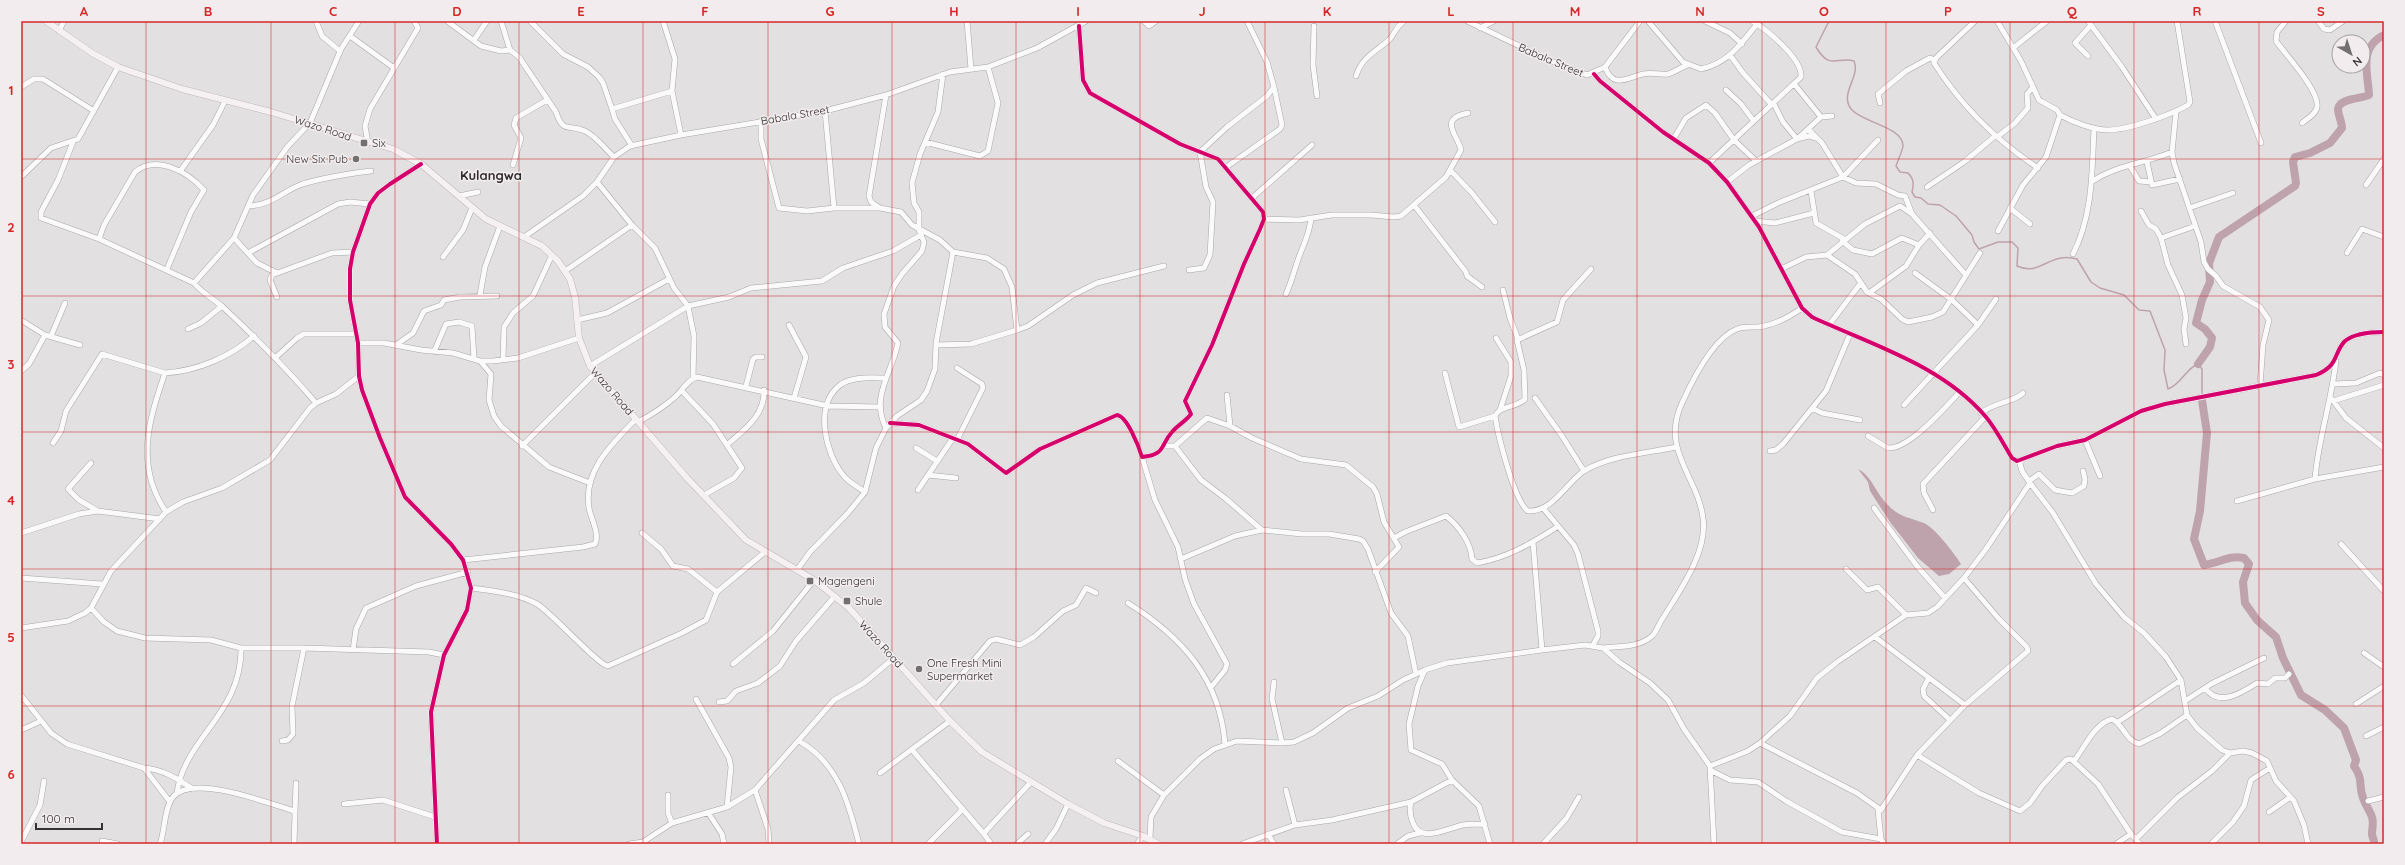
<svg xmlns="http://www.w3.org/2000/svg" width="2405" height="865" viewBox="0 0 2405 865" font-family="Quicksand,sans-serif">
	<rect width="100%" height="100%" fill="#e3e0e1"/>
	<path fill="#bea3ac" d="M1858,469C1872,476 1876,494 1889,506C1899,517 1911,518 1924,523C1935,528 1954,553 1961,564L1949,574L1939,576L1918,558L1890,522L1870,491L1868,482Z"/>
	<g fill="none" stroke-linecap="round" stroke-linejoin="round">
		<path stroke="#bea3ac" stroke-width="1.5" d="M1829,21L1816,47C1830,71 1837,56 1854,61C1861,77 1838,94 1852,110C1864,123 1903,127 1903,146C1902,152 1898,160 1896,166L1900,172L1908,173C1914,179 1914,184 1912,192L1915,197L1921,198L1928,204L1940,205L1956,216L1972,235L1974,242L1979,249L1998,242H2012L2018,248L2017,266C2041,277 2049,251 2077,259L2091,282L2100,288L2124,295L2139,310L2150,311L2165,350L2164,370L2168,389C2182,384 2185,369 2198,364L2202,369V400"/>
		<path stroke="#bea3ac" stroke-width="8" d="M2198,364L2210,347L2212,338L2205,329L2196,323L2202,300L2210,282L2209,263L2219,237L2295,186L2296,183L2293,162L2295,157L2310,153L2330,143L2342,128C2342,122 2338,115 2338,109C2339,98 2361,99 2369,95C2368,72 2358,48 2384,35
			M2202,400L2207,433L2200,511L2194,539L2204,565C2221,563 2227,555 2244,558L2249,564L2243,582L2245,603L2257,620L2276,637L2283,658L2301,695L2325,710L2344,728L2356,760L2354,766C2364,780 2358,785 2363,798C2369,814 2375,813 2372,832C2371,836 2375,840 2374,844"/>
		<g stroke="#a8a6a6" stroke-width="6">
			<path id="minor" d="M316,21L322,36L340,51
				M447,21L481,46L501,51L510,50L519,57L556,112C563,134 569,124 585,131C596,136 605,149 614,157
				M501,21L510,50
				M530,21L563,54L588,67L599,77L603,83L612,109L672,91
				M663,21L675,59L672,91L681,135
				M967,21L971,69
				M1144,21L1149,26L1156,21
				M1467,21L1549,60L1587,75L1605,67L1640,21
				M1648,21L1683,62L1701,69C1727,64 1741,44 1757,24
				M1705,21L1730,33L1742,44
				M1975,21L1936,58L1934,63C1960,104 1997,141 2038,168
				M1997,21L2021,61L2039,100L2057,110L2060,115L2046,157L2023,185L1998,231
				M2088,21L2122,67L2156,119
				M2215,21L2261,143
				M2286,21L2277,32L2276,41C2285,54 2320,91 2317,107C2316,114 2307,119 2302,123
				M2318,21L2324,29L2330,30L2343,21
				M1314,26L1313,65L1317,96
				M1480,28L1494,21
				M59,31L64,21
				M350,36L394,68
				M474,40L487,21
				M2013,48L2047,21
				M1730,55L1743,73L1772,105
				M2088,56L2075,43L2091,25
				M1605,67C1613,89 1627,78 1643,74C1651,72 1660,75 1668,74C1675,72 1681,67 1688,65
				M1594,74L1600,81L1663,132L1709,163L1727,182L1759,227L1802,308L1812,317C1872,345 1942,365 1986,417C1996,429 2004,445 2012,458L2017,461L2057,446L2085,440L2141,411L2165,404L2316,375C2340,365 2333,353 2345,341C2355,333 2372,332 2384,332
				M1356,76C1362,57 1375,52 1389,40C1395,34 1394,29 1404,21
				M1795,85L1821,117
				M21,87L34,79H43L94,111
				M1726,90L1741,104L1753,120
				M886,95L869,196L871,202L880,208L901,212L912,225L940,240L953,252L987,258L1004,269L1012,287L1017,330
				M1880,103L1878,94L1906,71L1930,58L1934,60
				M1774,104L1783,122L1797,139L1809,136L1815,138
				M612,109L615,119L632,146
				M825,111L834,208H879
				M2176,112L2172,152L2174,163L2201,242L2204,262L2208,269L2216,276L2223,286L2260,307L2269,320L2263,345L2260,385
				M2060,115C2073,122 2093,130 2108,130C2127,130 2171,115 2188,105L2190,102L2177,21
				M761,121V139L779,208L807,211L834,208
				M1809,130L1822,143L1843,177L1856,183L1876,184L1898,195L1905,196L1912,214
				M1997,137L2015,123L2028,108L2027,94L2032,88
				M1674,138L1686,118L1706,105L1715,113L1734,140L1756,161
				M73,142L58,180L41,212V218L99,239L194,283C202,293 214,299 224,308C256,338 287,369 316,403
				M925,142L980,156L988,151L998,103L988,67
				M368,143L365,126L370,109L418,28L414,21
				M2147,162L2152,185L2180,179
				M1709,163L1801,77C1803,59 1766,29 1752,21
				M421,164L390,184L378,193L370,204L353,252L350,269V300L358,343L359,376L362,390L380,438L405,497L451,544L463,560L471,588L467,610L444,655L431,712L437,844
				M513,165L521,138L514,125L516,118L547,100
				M2130,166L2139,181L2151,182
				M1225,168L1280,129L1282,125L1274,87
				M181,170L213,125L225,101
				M1451,171L1472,193L1495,222
				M21,177L51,148L78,139L118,67
				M2093,181C2114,166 2146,163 2172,152
				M597,182L632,225L655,248L674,288L688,306L694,336L693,378
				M1727,182L1749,165L1797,139L1821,117L1832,116
				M2366,185L2384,159
				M1927,187L1964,162L1995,136
				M1811,191L1816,223L1844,239
				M459,196L478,192
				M1252,198L1312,145
				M1414,205L1466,272L1467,276L1482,287
				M248,206C272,205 280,193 300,185C316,179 353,173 371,171
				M2010,208L2030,224
				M2189,208L2233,193
				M2141,211L2149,225L2156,229L2161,238
				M1752,216L1778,203L1843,177L1878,140
				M1264,219L1299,220L1332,215H1371L1394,217L1401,216L1446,177L1461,150C1458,135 1437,119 1468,113
				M1755,221L1775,223L1814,213
				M524,237L583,196L597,182L614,157L630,146L681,135L825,111L886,95L950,72L988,67L1037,48L1086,21
				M234,238L257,263L277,273
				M99,239L104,225L135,172C156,154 188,172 204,190L191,212L167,269
				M1842,241L1853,250L1872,254L1902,238L1919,245
				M248,253L338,204L350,202L370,204
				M2347,253L2362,229L2384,237
				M2073,254C2093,215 2092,171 2094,128
				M1827,255L1855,274L1867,292L1881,299L1902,319L1908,322L1932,317L1943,312L1980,253
				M443,257L463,230L472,208
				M1591,269L1563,300L1557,322L1517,340L1524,370L1525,399C1517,408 1500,405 1495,416C1498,435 1514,501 1528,511C1553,512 1566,483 1584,471C1610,455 1648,453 1677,447
				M1781,269L1806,257L1827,255L1865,224L1900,206L1912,214L1965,274
				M1189,270L1204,268L1210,255L1213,202L1206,187L1200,152L1227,127L1267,96L1274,87L1267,62L1247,21
				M565,271L632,225
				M1915,273L1952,300L1978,325
				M194,283L234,238L253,195L288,146L310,123L341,49L359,21
				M1503,290L1510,318L1518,339
				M1869,293L1906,266L1919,245L1930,233
				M1286,294C1293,279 1296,262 1303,247C1307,236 1310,230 1311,218
				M480,295L485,267L500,226
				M277,297L270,280L272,275L332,253L353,252
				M21,320L45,335L80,345
				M577,320L607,313L669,279
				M789,325L806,357L794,398
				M1829,325L1860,284
				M188,329L201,323L222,306
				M51,336L65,303
				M1496,338L1511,362V376L1500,410
				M358,343H384L421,350L453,353L480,361H493L518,358L579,338
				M2186,344L2184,329L2186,318L2182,295L2168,265L2161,238L2195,226
				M396,345L413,333L424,311L441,305L444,300L460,297L497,296
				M936,345L971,344L1017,330L1028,326L1073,295L1097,283L1164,266
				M434,352L446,324L459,322L472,326L474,359
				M275,358L297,338L304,334H356
				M503,360L504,327L513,313L533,296L552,255
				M480,361L491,374L489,400L494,416L501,426L549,467L590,483
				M590,366L688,306L729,297L751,288L822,281L843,268L893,251L921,235
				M957,368L982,384L983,388L957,440
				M21,371L29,364L45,335
				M165,373C148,422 135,466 166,512
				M1445,373L1459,427L1495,416
				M2334,384L2356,383L2380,373L2384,375
				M746,386L753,359L756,357H762
				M682,391L713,424L742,468L734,478L704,495
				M1227,395L1230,426
				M1535,398L1562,436L1584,471
				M2331,398L2346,418L2384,448
				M2333,401L2384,385
				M1904,405L1978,325L1996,299
				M1812,408L1822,413L1860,420
				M1981,413C1995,402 2015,402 2023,393
				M638,422C651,415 664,407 675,397C682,391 688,379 697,377L828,406L879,407
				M890,423L919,425L968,444L1006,473L1040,449L1117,415C1127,416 1139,447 1142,457C1166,455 1160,445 1172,432C1178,425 1186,421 1191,414L1185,401L1212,345L1244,264L1260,229L1264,219L1263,212L1218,159L1180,144L1090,93L1083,80L1079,26
				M886,428C870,397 892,373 898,343L885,327L884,314L894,286L902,274L922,251L924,242L919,230V212L914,203L912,183L920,154L938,112L943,74
				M1868,436L1888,448C1910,449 1945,407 1960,392
				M2085,440L2100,476
				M53,443L61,431L66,411L102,354L165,373C197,371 230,357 254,336
				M728,444C745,429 765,415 764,390
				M522,446L595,373
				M1164,446H1175L1201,480L1225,498L1262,530
				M1175,446L1207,418L1230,426L1252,438L1301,459L1346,465L1373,487L1377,494L1384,522L1399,547L1375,572
				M916,448L937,461
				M1770,451L1776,450L1783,444L1826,391L1850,334
				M1142,457L1155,500L1178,547L1185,579L1194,604L1227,664L1225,670L1212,686
				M91,463L68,489L79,500L98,511
				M928,475L956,478
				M2315,479C2318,439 2332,400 2336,360
				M2029,481L2039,474L2055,490L2072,493L2084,486L2085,479L2083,471
				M2030,483L2053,513L2096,584L2124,617L2144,633L2166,657L2181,680L2187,715L2197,728L2222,750L2230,753L2243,751L2252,753L2267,761L2276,781L2294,801L2304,825L2308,844
				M918,490L953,438
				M865,492C858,487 848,482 843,475C825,453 814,405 840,385C852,376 872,378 885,378
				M2237,501L2315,479L2384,467
				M1543,508L1574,545L1578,554L1598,631V636L1593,645
				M1874,508L1917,566L1945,598
				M1933,510L1924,493L1923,484L1986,416
				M21,533L79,514L98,511L160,519
				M642,533L661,549L673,566L688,569L717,592
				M1394,538L1405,532L1446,516C1459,526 1471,543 1472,559L1477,563C1507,558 1532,543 1557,527
				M1533,542L1542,650
				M2341,544L2384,591
				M1181,559L1235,536L1262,530L1302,534H1329L1359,539L1363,541L1368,549L1391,613L1408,636L1416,674
				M463,560L583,547L595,544C600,534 591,519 589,508C583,470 612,444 636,419
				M1846,569L1867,590L1878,587L1906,615
				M797,570L810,552L847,514L865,492L876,448L886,428L897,416L921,400L927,391L935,369L936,343L953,252
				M21,578L102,584
				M471,588C493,591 517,593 537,604C551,612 599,666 608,666L682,633L706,620L717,592L765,552
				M1128,603C1182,637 1220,679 1225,744
				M91,608L104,622L117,631L145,638L211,640L241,648H304L429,652L444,655
				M21,628L68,621L85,613L91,608L111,571L166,512L183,502L222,488L270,460L310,408L316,403L336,394L359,376
				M1875,637L1965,705
				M1603,648C1619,646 1639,648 1652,636C1657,631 1659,623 1663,618C1680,590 1708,552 1703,518C1698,477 1660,450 1682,403C1692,381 1713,338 1737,329C1744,326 1751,327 1758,327C1775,325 1788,318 1802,308
				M353,650L356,629L366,608L416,586L468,572
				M2364,653L2384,667
				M733,664L773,631L814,580
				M1425,670L1418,686L1409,724L1411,750L1442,764L1452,780L1479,806L1490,844
				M1928,679L1923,689L1924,696L1950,720
				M1274,682L1272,699L1282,743
				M2205,688C2219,708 2243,692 2257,683L2268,684L2275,678H2285L2289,674
				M21,695L51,733L67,744L144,768L170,802
				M696,699L729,758L731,767L727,807
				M2185,701L2211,684L2264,658
				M719,702L727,701L736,691L758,683L780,666L796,641L835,596
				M2356,704L2384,686
				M936,705L990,641L996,639L1020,645L1034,637L1063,611L1076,605L1086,588L1096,593
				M2118,722L2181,680
				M21,730L41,721
				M2366,736L2384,727
				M282,741L288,740L293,734L292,706L304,648
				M799,741C838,763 849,803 859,844
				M1760,743L1857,793L1881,810L1917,755L1979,793L2020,811L2030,803L2042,786L2066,760L2071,759L2098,784L2131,834L2140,844
				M913,751L984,834
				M1917,755L1965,705L2028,651L2027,647L1999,619L1964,578
				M1118,761L1164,795
				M2074,761C2085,747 2094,724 2112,719C2124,725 2125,740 2139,744L2161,733L2187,715
				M144,768C162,769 178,779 193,789
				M1710,770L1730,780L1758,782L1786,801L1842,832L1881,839
				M880,773L950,721
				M755,790L768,829L769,844
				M1286,790L1295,825
				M177,793C184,738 242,714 241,648
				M668,795V813L672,823
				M2368,801L2384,797
				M1411,802C1409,810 1410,816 1413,823C1421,844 1448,828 1463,825C1470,824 1478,824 1485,824
				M344,804L383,800L435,817
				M1878,810L1881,839L1884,844
				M2269,812L2289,798
				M709,814L722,834L724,844
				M1268,834L1274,844
				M1150,838L1151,817L1164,795L1200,759L1214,749L1237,741L1282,743L1294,742L1313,733L1348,708L1378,696L1403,680L1425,670L1447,663L1542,650L1585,645L1603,648L1619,662L1650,683L1668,700L1684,729L1710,766
				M2136,839L2177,798L2212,771L2230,753
				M102,841L118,844
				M21,842L40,805L44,781
				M160,844C165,831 164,808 173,797C193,773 270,804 294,811
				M294,844L296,783
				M629,844L643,842L672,823L727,807L755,790L834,700L864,683L894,658
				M928,844L962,810
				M991,844L984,834L985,832L1031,782
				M1017,844L1028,834
				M1045,844L1056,829L1068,804
				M1137,844L1143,836
				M1242,844L1295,825L1332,820L1411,802L1452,780
				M1397,844L1408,836L1420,833
				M1543,844L1566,819L1579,797
				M1714,844L1710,766L1748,751L1760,743L1790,716L1817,678L1837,662L1906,615L1928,613L1937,607L1964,578L1986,549L2030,483L2022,471L2019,460
				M2116,844L2131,834
				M2211,844L2233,822L2244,806L2251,780L2270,768"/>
		</g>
		<g stroke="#c0b7ba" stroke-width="7">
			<path id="major" d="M46,21L92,53L118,67L182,89L271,112L393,149L421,164L486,219L542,246L558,261L570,279L575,297L579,338L590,366L687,478L746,540L814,580L849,608L950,721L982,752L1068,804L1104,823L1143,836L1158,844"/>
		</g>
		<use href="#minor" stroke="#fbfafa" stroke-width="5"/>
		<use href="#major" stroke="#f5f0f2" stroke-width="6"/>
		<g stroke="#f2ecee" stroke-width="6">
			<path id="cycleway" d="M1594,74L1600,81L1663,132L1709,163L1727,182L1759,227L1802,308L1812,317C1872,345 1942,365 1986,417C1996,429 2004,445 2012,458L2017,461L2057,446L2085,440L2141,411L2165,404L2316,375C2340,365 2333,353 2345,341C2355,333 2372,332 2384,332
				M421,164L390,184L378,193L370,204L353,252L350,269V300L358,343L359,376L362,390L380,438L405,497L451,544L463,560L471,588L467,610L444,655L431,712L437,844
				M890,423L919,425L968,444L1006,473L1040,449L1117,415C1127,416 1139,447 1142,457C1166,455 1160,445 1172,432C1178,425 1186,421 1191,414L1185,401L1212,345L1244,264L1260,229L1264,219L1263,212L1218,159L1180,144L1090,93L1083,80L1079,26"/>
		</g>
		<use href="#cycleway" stroke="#d6006c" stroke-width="4"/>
	</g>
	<path fill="none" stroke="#d62828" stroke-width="1" stroke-opacity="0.55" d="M146,21V844M271,21V844M395,21V844M519,21V844M643,21V844M768,21V844M892,21V844M1016,21V844M1140,21V844M1265,21V844M1389,21V844M1513,21V844M1637,21V844M1762,21V844M1886,21V844M2010,21V844M2134,21V844M2259,21V844M21,159H2384M21,296H2384M21,432H2384M21,569H2384M21,706H2384"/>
	<g fill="#716f6f" stroke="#f2ecee" stroke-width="1.5">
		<rect x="360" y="139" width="8" height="8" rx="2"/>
		<circle cx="356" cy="159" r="4"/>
		<rect x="806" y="577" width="8" height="8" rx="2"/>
		<rect x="843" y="597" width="8" height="8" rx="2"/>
		<circle cx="919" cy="669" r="4"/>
	</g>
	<g text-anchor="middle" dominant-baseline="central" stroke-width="3" stroke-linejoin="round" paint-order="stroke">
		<g font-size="11" fill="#343232" stroke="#f2ecee">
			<text transform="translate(1551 60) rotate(23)">Babala Street</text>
			<text transform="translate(795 115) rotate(-10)">Babala Street</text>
			<text transform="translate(323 128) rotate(18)">Wazo Road</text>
			<text transform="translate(612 391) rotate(49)">Wazo Road</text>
			<text transform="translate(881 644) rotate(48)">Wazo Road</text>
		</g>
		<g font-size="11" fill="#343232" stroke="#f2ecee" text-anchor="start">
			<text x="372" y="143">Six</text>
			<text x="348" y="159" text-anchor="end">New Six Pub</text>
			<text x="818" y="581">Magengeni</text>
			<text x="855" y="601">Shule</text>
			<text x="927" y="663">One Fresh Mini<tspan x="927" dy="13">Supermarket</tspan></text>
		</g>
		<g font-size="13" font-weight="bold" fill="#312d2e" stroke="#f2ecee">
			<text x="491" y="175">Kulangwa</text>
		</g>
	</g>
	<rect width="2405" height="865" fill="none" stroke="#f2ecee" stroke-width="44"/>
	<g transform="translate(2351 54) rotate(141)"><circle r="19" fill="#f2ecee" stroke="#a6a2a3"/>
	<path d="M0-3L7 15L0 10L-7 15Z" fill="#716f6f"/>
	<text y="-6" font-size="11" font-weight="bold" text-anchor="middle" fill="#343232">N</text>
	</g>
	<path d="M36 823v6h66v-6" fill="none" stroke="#343232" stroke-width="2"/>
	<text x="42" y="823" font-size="12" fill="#343232" stroke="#f2ecee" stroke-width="3" paint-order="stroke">100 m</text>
	<rect x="22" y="22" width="2361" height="821" fill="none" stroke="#d62828" stroke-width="1.5"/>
	<g font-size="13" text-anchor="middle" font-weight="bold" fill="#d62828">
		<text x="84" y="16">A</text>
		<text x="208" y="16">B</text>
		<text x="333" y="16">C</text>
		<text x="457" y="16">D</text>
		<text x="581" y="16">E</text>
		<text x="705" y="16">F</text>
		<text x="830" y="16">G</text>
		<text x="954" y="16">H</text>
		<text x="1078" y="16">I</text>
		<text x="1202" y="16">J</text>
		<text x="1327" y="16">K</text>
		<text x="1451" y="16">L</text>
		<text x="1575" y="16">M</text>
		<text x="1700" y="16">N</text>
		<text x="1824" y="16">O</text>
		<text x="1948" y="16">P</text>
		<text x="2072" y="16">Q</text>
		<text x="2197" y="16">R</text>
		<text x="2321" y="16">S</text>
		<text x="11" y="95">1</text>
		<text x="11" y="232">2</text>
		<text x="11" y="369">3</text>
		<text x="11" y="505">4</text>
		<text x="11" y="642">5</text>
		<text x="11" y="779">6</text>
	</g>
</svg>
